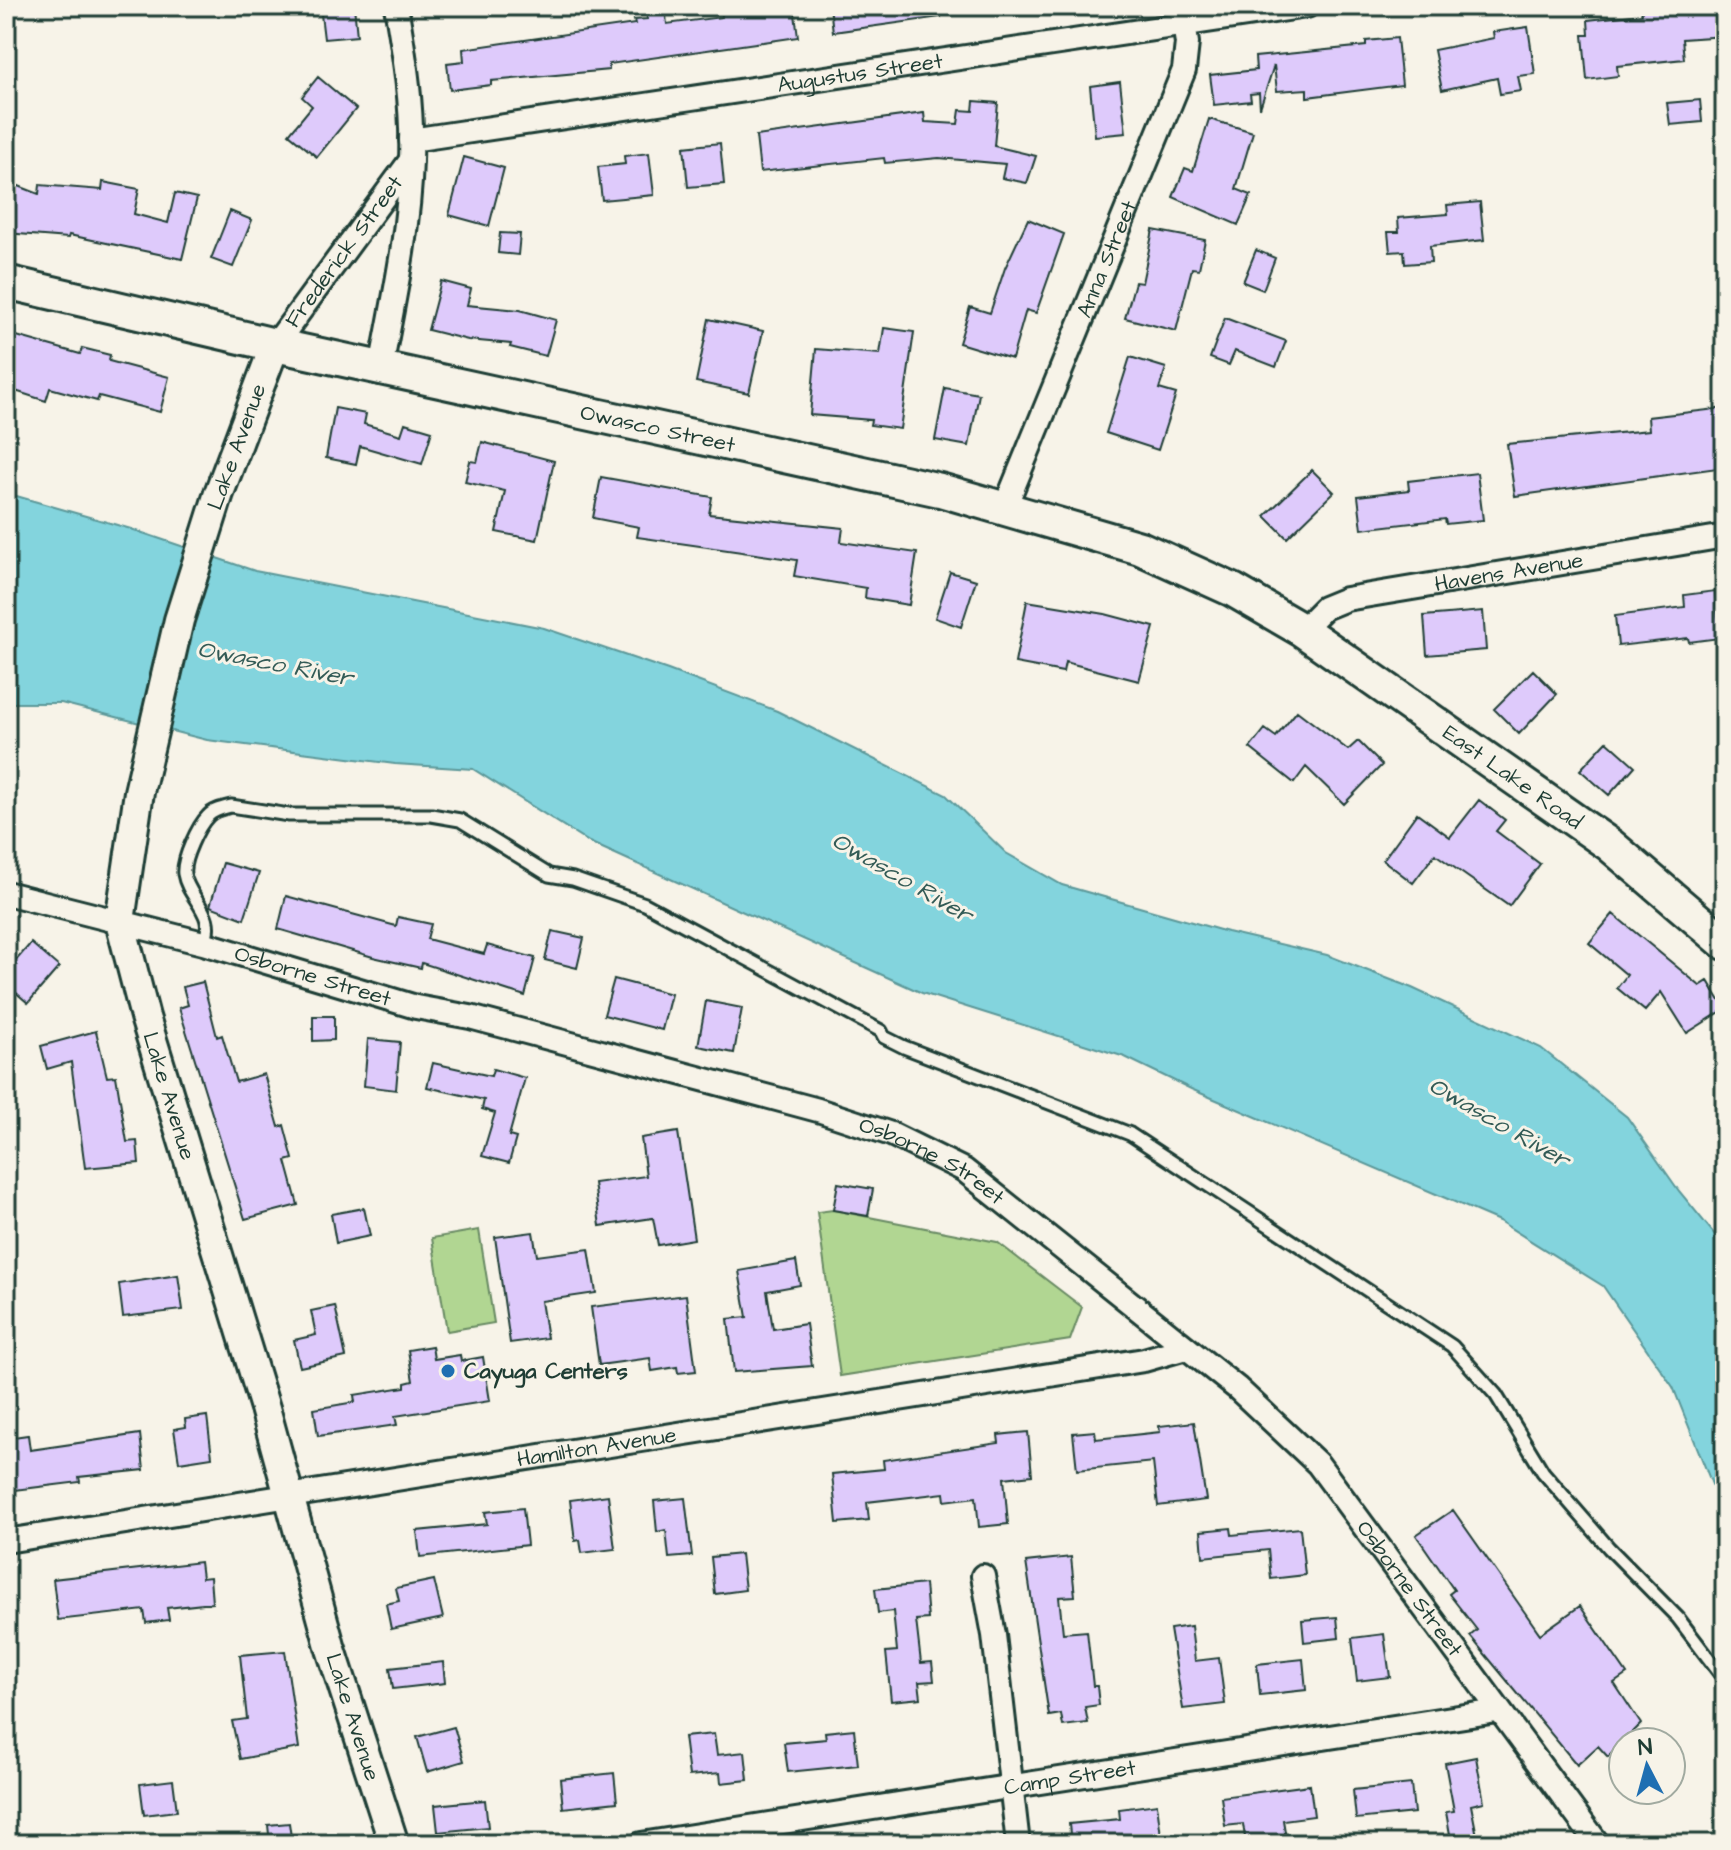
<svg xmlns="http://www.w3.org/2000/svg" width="1731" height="1850" viewBox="0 0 1731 1850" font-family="'Architects Daughter',sans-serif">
	<rect width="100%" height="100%" fill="#f7f3e8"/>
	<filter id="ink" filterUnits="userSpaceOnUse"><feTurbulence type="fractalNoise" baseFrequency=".0125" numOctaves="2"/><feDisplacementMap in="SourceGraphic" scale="16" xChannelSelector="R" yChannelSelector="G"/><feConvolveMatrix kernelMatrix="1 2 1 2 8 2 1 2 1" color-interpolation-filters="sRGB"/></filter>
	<g filter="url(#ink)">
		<path fill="#b1d692" stroke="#688a63" stroke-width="2" d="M833,1210L997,1242L1082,1307L1070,1340L840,1376L817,1212Z
			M479,1230L494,1323L447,1331L432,1238Z"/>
		<path fill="#83d4dd" stroke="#5b9899" stroke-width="2" d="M6,493L131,529L255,571L544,628L668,670L777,711L946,795L1006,853L1062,885L1227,932L1327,955L1412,988L1541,1048L1627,1117L1679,1191L1725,1247V1527L1721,1507L1673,1387L1603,1286L1499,1221L1191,1089L1125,1057L922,993L589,842L473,769L395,764L207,740L61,703H6Z"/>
		<path fill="#decafb" stroke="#1f3d34" stroke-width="2" d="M320,6H354L357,36L324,39Z
			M721,6H794L798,37L609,64V70L491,81V85L450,90L447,63L464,61L463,49L635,24L634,20L647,19L646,9L665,7L667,24L722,17Z
			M830,6H941V17L833,32Z
			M1669,6H1725V36L1682,39L1684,59L1617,66L1618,76L1587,80L1583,35H1589L1588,20L1642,14L1641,9Z
			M1528,27L1535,74L1518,76L1521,91L1500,94L1497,78L1442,90L1434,50L1494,38L1493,32Z
			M1397,38L1402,85L1307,97V89L1277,91L1274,65L1260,108L1259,93L1250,94L1251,101L1214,105L1210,75L1256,70L1255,57L1366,46V41Z
			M318,77L356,109L317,157L289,134L312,106L302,97Z
			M1120,82L1126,133L1095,136L1090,86Z
			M1700,100L1702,122L1670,125L1667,103Z
			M974,101L998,103L994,146L1036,156L1027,183L1002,178L1005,164L939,158L885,163L884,158L760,172L756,136L924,113L925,122L958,124L960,110L973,111Z
			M1209,119L1253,132L1236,189L1251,195L1238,225L1173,197L1185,168L1193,171Z
			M720,143L724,184L688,187L684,147Z
			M649,153L654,195L602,200L598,167L625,164L624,156Z
			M464,157L504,168L489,226L449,215Z
			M6,181L39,194L40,185L102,190L103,182L139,189L134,214L168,223L175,193L197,198L182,259L69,235L68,238L6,233Z
			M1480,202L1484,240L1430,246L1431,262L1405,264L1404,251L1390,252L1388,232H1399L1398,218L1448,214L1447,205Z
			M230,211L252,220L233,267L211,259Z
			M1028,219L1064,234L1036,313L1026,310L1012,359L959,343L970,307L990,313L1005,268Z
			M1153,230L1205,240L1199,269L1192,268L1176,331L1125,318L1135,282L1142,283Z
			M500,233L520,234L518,255L498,253Z
			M1256,250L1275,258L1263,290L1243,282Z
			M441,281L471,289L467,305L520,310L556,320L546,356L510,347L511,344L468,340L428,330Z
			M1225,318L1286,341L1276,367L1235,351L1229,365L1210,358Z
			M709,319L763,331L749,393L696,382Z
			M884,328L914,332L900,429L870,425L871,420L810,415L816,349L880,354Z
			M6,333L80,354L82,348L110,355L109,361L169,377L160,412L99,396L97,401L50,388L46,401L6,388Z
			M1130,357L1166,368L1159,389L1176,394L1158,450L1106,433Z
			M945,388L979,394L969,446L935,440Z
			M335,408L366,414L364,424L401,435L405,423L432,431L422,464L360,446L356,464L326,458Z
			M1725,408V467L1515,496L1507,444L1649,430L1648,417Z
			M482,442L554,461L537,540L496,532L505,491L465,482L470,461L477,462Z
			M1312,470L1334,492L1287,538L1265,516Z
			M1477,473L1483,520L1446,524L1445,519L1362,529L1358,496L1409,490L1408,481Z
			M601,477L712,497L709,514L843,528L841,542L917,553L909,605L865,598L866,588L794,576L797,560L637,537L639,527L593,518Z
			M950,572L976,580L961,627L935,618Z
			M1715,591L1720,638L1689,642L1688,638L1618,646L1615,616L1685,607L1684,595Z
			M1027,601L1105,614L1154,627L1139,681L1065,662L1063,672L1015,663Z
			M1483,611L1486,650L1427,655L1424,616Z
			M1533,670L1557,694L1519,734L1494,709Z
			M1297,711L1348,750L1358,741L1382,765L1344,804L1306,767L1294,783L1250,748L1265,729L1276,737Z
			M1607,741L1635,766L1609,795L1580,770Z
			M1479,800L1505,820L1496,831L1540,864L1509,906L1435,854L1413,883L1383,860L1417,813L1450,837Z
			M223,863L259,873L244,919L210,906Z
			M286,896L396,926L398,917L431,924L427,939L484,954L487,945L535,958L525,996L422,963L421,968L373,957L278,929Z
			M1613,914L1700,986L1708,981L1725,1009L1687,1033L1661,992L1645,1011L1617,988L1627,975L1589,943Z
			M552,931L584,938L577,968L545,960Z
			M31,943L59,967L28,1003L6,984V972Z
			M614,979L671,994L662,1030L604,1015Z
			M203,982L217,1037L222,1035L236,1082L264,1074L279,1127L284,1125L293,1159L286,1161L298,1205L245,1219L179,1008L188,1005L183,987Z
			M706,1001L742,1008L734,1053L698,1046Z
			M313,1016H334V1040L313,1041Z
			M96,1031L107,1077L116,1076L127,1142L137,1141L139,1163L85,1168L71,1062L47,1069L41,1046Z
			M368,1039L400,1042L396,1090L364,1086Z
			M433,1063L491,1076L493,1069L525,1078L509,1136L516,1138L509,1163L482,1156L495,1113L482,1109L484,1100L427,1087Z
			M678,1132L694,1239L658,1245L653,1218L600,1226L594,1183L646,1176L641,1138Z
			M838,1183L873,1189L868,1216L833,1210Z
			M364,1208L370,1236L336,1243L331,1214Z
			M533,1232L537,1256L589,1249L596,1293L541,1301L547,1338L510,1343L495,1237Z
			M796,1261L800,1285L767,1291L773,1329L806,1324L812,1366L734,1372L728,1319L747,1317L739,1271Z
			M178,1275L183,1310L123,1317L119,1284Z
			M686,1295L696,1371L678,1373L677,1367L652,1371L650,1358L599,1365L591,1307Z
			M335,1306L346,1357L300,1367L294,1340L316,1335L311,1311Z
			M432,1346L434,1359L460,1355L461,1361L483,1357L490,1401L395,1416L397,1425L318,1436L314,1409L355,1402L354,1395L405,1387V1383L413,1381L408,1350Z
			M207,1416L212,1457L179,1462L174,1429L186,1427L185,1419Z
			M1194,1422L1206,1500L1158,1506L1153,1462L1077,1470L1073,1433L1095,1431L1096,1439L1160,1432L1159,1426Z
			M1028,1432L1032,1475L1004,1478L1008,1524L979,1527L976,1497L945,1501L944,1493L867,1502L869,1520L837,1523L832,1474L884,1469L883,1460L999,1443L998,1435Z
			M140,1434L144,1470L79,1477L80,1482L6,1491V1438L28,1435L30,1450Z
			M608,1495L615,1549L582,1553L580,1540L575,1541L570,1500Z
			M685,1498L692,1556L669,1558L666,1530L657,1532L654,1501Z
			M523,1508L527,1545L420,1557L417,1531L487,1524L485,1512Z
			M1453,1510L1540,1634L1580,1606L1627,1674L1614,1683L1641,1724L1608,1757L1598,1746L1577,1765L1470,1636L1477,1630L1449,1594L1454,1590L1416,1535Z
			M1231,1528L1232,1535L1300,1528L1305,1575L1271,1579L1268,1550L1203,1557L1201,1531Z
			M741,1554L745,1590L715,1594L711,1557Z
			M1071,1557L1075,1596L1059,1597L1063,1633L1087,1631L1093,1686H1097L1099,1705L1085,1707L1088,1723L1063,1726L1061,1714L1049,1716L1026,1562Z
			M200,1562L202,1578L210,1577L212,1603L167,1608L169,1620L146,1623L144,1610L58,1620L53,1579Z
			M434,1580L443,1618L391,1629L386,1604L399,1601L396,1588Z
			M925,1584L928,1619L916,1620L921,1663L932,1662L934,1681L919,1682L921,1698L891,1701L886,1652L897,1651L893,1611L878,1613L875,1589Z
			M1337,1617L1339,1638L1304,1642L1302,1620Z
			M1191,1626L1195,1661L1219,1658L1225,1704L1183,1709L1170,1629Z
			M1384,1634L1390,1677L1357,1681L1352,1638Z
			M285,1651L299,1748L240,1759L232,1721L247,1719L240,1655Z
			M1303,1659L1306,1690L1260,1695L1257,1664Z
			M443,1662L445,1683L393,1689L390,1668Z
			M454,1727L464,1761L427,1772L417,1737Z
			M854,1729L858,1765L788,1772L784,1743L826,1739L825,1732Z
			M714,1734L717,1755L745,1752L748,1780L721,1783L720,1773L689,1776L684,1737Z
			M1476,1757L1484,1802L1471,1805L1477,1836L1451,1840L1446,1812L1454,1811L1445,1763Z
			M614,1773L617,1802L563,1808L560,1779Z
			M173,1780L177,1811L144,1815L140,1784Z
			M1411,1784L1414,1813L1356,1819L1353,1790Z
			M1310,1785L1314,1816L1283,1820L1287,1844H1246L1243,1824L1225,1826L1221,1797Z
			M485,1800L488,1827L438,1832L435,1805Z
			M1157,1804L1162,1844H1071L1069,1824L1120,1819L1119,1809Z
			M289,1823L292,1844H270L268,1825Z"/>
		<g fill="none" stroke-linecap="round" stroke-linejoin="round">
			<g stroke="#1f3d34" stroke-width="17">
				<path id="service" d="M203,943C219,915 188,899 184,874C182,860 198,826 208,816C213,810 223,808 231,806L289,815H431L460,820L549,875L573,879L645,904L881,1031L884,1037L904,1047L1130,1134L1452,1346L1496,1395L1543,1472L1609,1548L1678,1618L1725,1680"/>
			</g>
			<g stroke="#1f3d34" stroke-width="28">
				<g id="minor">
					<path id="s1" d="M411,140L1307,6"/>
					<path id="s2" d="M275,345L411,160"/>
					<path d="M381,368C394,299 409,230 411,160C413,108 405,57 396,6"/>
					<path id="s3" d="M1005,507L1184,70L1187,43L1181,6"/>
					<path id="s4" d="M1302,630L1324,608L1346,599L1725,536"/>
					<path id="s5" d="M6,893L203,943L416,1007L470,1017L818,1110L891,1134L964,1170L1237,1388L1318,1464L1598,1844"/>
					<path id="s6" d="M6,1541L1144,1360L1186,1348"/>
					<path d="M983,1576L994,1635L1018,1844"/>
					<path id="s7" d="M641,1844L1497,1711"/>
				</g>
			</g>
			<g stroke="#1f3d34" stroke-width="34">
				<g id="tertiary">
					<path id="s8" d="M275,345L219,493L179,620L139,792L120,921L145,1017L265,1408L330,1646L394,1844"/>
				</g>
			</g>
			<g stroke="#1f3d34" stroke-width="38">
				<g id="secondary">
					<path id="s9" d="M6,282L275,345L940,490L1140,548L1233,590L1302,630L1610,845L1725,943"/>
				</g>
			</g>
			<use href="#service" stroke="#f7f3e8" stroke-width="11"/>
			<use href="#minor" stroke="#f7f3e8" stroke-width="22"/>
			<use href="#tertiary" stroke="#f7f3e8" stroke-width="28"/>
			<use href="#secondary" stroke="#f7f3e8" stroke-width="32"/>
		</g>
	</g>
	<circle fill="#1f6fb2" stroke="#f7f3e8" stroke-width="3" cx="448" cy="1371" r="8"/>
	<g text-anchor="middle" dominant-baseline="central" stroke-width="6" stroke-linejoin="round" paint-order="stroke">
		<g font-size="22" fill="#1f3d34" stroke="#f7f3e8">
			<text stroke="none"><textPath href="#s1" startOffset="454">Augustus Street</textPath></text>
			<text stroke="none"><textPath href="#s2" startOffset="116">Frederick Street</textPath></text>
			<text stroke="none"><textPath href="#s3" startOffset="268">Anna Street</textPath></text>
			<text stroke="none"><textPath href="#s9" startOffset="668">Owasco Street</textPath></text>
			<text transform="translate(237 447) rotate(-70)">Lake Avenue</text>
			<text stroke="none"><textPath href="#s4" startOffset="220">Havens Avenue</textPath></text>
			<text stroke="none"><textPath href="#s9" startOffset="1604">East Lake Road</textPath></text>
			<text stroke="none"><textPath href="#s5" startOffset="318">Osborne Street</textPath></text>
			<text stroke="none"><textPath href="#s8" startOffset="780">Lake Avenue</textPath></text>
			<text stroke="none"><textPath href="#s5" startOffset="966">Osborne Street</textPath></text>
			<text stroke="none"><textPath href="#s6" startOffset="598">Hamilton Avenue</textPath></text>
			<text stroke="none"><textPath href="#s5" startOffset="1614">Osborne Street</textPath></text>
			<text stroke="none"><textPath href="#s8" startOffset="1428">Lake Avenue</textPath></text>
			<text stroke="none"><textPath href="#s7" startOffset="434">Camp Street</textPath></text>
		</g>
		<g font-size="22" font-weight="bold" fill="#1f3d34" stroke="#f7f3e8" text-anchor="start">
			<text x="464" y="1371">Cayuga Centers</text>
		</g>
		<g font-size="24" font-style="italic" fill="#335b56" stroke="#f7f3e8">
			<text transform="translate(275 664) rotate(11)">Owasco River</text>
			<text transform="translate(902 878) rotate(30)">Owasco River</text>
			<text transform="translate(1499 1123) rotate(30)">Owasco River</text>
		</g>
	</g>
	<rect width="1731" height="1850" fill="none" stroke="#f7f3e8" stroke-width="32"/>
	<rect x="16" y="16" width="1699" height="1818" fill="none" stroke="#1f3d34" stroke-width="3" filter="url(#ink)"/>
	<g transform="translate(1647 1766) rotate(354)"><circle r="38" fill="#f7f3e8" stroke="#a1aaa0" stroke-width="2"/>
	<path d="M0-6L14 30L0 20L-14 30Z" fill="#1f6fb2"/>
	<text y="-12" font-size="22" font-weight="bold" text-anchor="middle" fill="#1f3d34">N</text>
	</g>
</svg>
